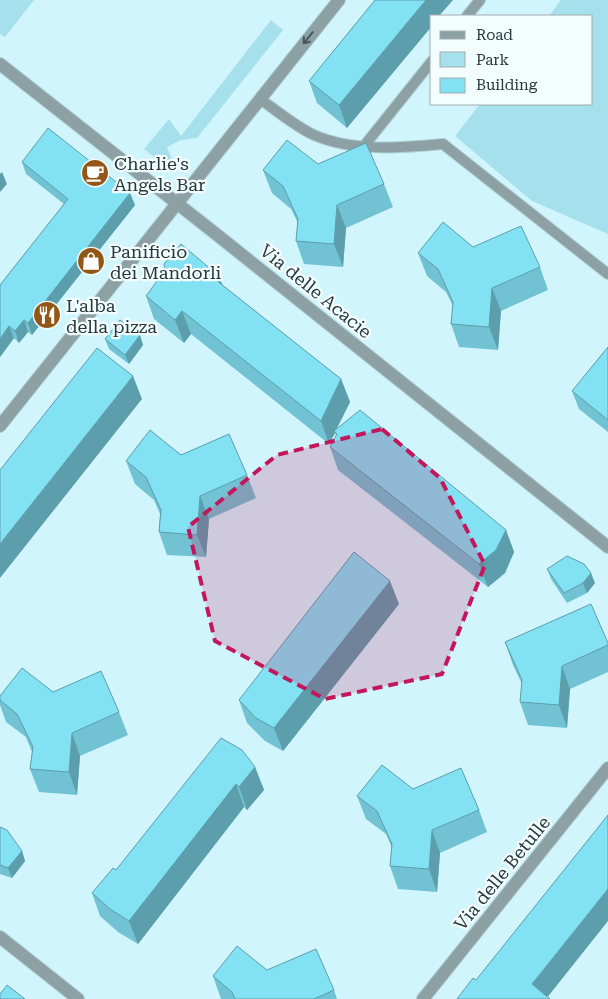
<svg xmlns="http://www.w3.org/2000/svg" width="608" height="999" viewBox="0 0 608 999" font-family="'Roboto Serif',serif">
	<rect width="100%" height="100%" fill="#d1f5fd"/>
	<path fill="#a6e0ec" d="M0,0H34L5,37L0,34Z
		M561,0H608V234L532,201L455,136L480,104H592V16H549Z
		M271,20L283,30L197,138L181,140L167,147L172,159L160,162L144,149L169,119L181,136Z"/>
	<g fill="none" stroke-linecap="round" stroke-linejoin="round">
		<g stroke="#afcfd6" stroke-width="12">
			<path id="service" d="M467,16L480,0
				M260,99C276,110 296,127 314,135C353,152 402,148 443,144L608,274
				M364,146L432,61"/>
		</g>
		<g stroke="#afcfd6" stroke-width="14">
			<path id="minor" d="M0,64L216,234L608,547
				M0,426L339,0
				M0,937L78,999
				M423,999L608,768"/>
		</g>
		<use href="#service" stroke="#8da0a3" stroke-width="10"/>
		<use href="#minor" stroke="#8da0a3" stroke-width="12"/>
	</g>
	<path fill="#71c2d2" d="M375,0L347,128L317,103L309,81Z
		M22,162L135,205L32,335L28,332L19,343L14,338L0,357V285L64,204L26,174Z
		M318,164L384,184L393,207L346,228L343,267L304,264L296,241L298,223L291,209L272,193L263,170Z
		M473,247L540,267L548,290L501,311L498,350L459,347L451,324L453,306L446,292L427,276L418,253Z
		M222,285L341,379L350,402L336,430L506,530L514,552L505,573L488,587L338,470L330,447L336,436L335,433L329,444L191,334L184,343L154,319L146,296Z
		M140,335L143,345L129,364L109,349L105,339Z
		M608,347V432L579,409L572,391Z
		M181,455L247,475L256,498L209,519L206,557L167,555L159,532L160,514L154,500L135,484L126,461Z
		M547,569L595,583L587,593L567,603L551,579Z
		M399,604L283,751L265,741L247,723L239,700Z
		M505,642L608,643V672L570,689L567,728L528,725L520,702L522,684L513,665Z
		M0,696L119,712L128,735L80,756L77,795L39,792L30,769L32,752L26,737L6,722L0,705Z
		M255,767L264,790L247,810L244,807L138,944L118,932L100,916L92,893L116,870Z
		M413,789L479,810L487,832L440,853L437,892L398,889L390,866L392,848L386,834L366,819L357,796Z
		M0,827L22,851L25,861L12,878L0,874Z
		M267,970L334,990L337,999H221L213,976Z"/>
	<path fill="#5c9eab" d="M426,0H453L439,16H432V26L347,128L339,105Z
		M2,172L7,184L0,192V174Z
		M130,193L135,205L32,335L28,323Z
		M337,205L346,228L343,267L334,244Z
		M219,276L228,299L216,280Z
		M492,288L501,311L498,350L489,327Z
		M182,311L191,334L184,343L175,320Z
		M24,320L28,332L19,343L15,331Z
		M9,326L14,338L0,357V339Z
		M140,335L143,345L129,364L125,355Z
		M133,376L142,399L0,578V544Z
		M341,379L350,402L335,432L334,431L335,433L329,444L321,421Z
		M200,496L209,519L206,557L197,535Z
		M506,530L514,552L505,573L488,587L479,564Z
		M591,573L595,583L587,593L583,583Z
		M390,581L399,604L283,751L274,728Z
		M562,666L570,689L567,728L559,705Z
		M72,733L80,756L77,795L69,772Z
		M255,767L264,790L247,810L239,787Z
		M236,784L244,807L138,944L129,921Z
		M432,830L440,853L437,892L429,869Z
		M22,851L25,861L12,878L8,868Z
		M608,889V921L546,999L532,984Z"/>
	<path fill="#83e1f4" stroke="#5c9eab" d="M375,0H426L339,105L309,81Z
		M48,128L130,193L28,323L24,320L15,331L9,326L0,339V285L68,199L22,162Z
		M287,140L318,164L366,143L384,184L337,205L334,244L296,241L298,219L283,186L263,170Z
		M443,222L473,247L521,226L540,267L492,288L489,327L451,324L453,302L438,269L418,253Z
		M181,244L219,276L216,280L341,379L321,421L182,311L175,320L146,296L165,270L164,264Z
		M120,320L140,335L125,355L105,339Z
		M608,347V420L572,391Z
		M97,348L133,376L0,544V470Z
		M360,410L506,530L496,550L479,564L330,447L337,434L334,431Z
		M150,430L181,455L229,434L247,475L200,496L197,535L159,532L161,510L146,477L126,461Z
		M354,552L390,581L274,728L256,718L239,700Z
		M567,556L584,564L591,573L583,583L564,593L547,569Z
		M591,604L608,643V645L562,666L559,705L520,702L522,680L505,642Z
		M22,668L53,692L101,671L119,712L72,733L69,772L30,769L33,747L17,714L0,700V696Z
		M221,738L242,750L255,767L239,787L236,784L129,921L110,909L92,893L113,868L116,870Z
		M382,765L413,789L461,768L479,810L432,830L429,869L390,866L392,844L377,811L357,796Z
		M608,815V889L532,984L550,999H457L473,978L476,980Z
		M0,827L7,830L22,851L8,868L0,865Z
		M237,946L267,970L316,949L334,990L314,999H235L232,992L213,976Z
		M7,985L25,999H0V994Z"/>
	<defs><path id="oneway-shaft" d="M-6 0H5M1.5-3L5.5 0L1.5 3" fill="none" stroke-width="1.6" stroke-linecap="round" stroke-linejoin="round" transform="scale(1.25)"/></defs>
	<use stroke="#45575b" href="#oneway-shaft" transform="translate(308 38) rotate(129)"/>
	<path fill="#c2185b" fill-opacity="0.2" stroke="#c2185b" stroke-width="4" stroke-dasharray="10 6" stroke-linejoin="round" d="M382,429L440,478L485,565L442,674L325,699L215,641L188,527L277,455Z"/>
	<defs>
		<g id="cafe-disc" transform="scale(1.4375)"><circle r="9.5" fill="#925717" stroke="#f4fdfe"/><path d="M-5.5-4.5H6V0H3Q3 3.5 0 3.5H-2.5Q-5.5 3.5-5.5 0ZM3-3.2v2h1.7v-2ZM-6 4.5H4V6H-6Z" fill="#fff"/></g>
		<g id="shop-disc" transform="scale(1.4375)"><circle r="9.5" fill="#925717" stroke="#f4fdfe"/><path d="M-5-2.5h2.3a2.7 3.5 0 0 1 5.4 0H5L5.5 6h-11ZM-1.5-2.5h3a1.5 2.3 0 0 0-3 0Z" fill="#fff"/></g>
		<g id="restaurant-disc" transform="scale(1.4375)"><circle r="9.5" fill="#925717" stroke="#f4fdfe"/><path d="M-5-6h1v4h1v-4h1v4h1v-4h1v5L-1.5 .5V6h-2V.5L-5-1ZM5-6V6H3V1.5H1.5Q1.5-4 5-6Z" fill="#fff"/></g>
	</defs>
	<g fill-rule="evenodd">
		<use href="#cafe-disc" x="95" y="173"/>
		<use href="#shop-disc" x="91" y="261"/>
		<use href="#restaurant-disc" x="47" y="315"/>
	</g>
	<g text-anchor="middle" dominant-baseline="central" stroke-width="4.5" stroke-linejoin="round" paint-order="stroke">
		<g font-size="18" fill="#26383c" stroke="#f4fdfe" text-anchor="start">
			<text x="114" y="163">Charlie's<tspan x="114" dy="21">Angels Bar</tspan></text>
			<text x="110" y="251">Panificio<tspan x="110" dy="21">dei Mandorli</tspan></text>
			<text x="66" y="305">L'alba<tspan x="66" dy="21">della pizza</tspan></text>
		</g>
		<g font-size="18" fill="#26383c" stroke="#f4fdfe">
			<text transform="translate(316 291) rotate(39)">Via delle Acacie</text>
			<text transform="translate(502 873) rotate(-51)">Via delle Betulle</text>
		</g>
	</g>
	<rect x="430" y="15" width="162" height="90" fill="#f4fdfe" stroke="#a2aeb0"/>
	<rect x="440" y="31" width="25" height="8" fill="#8da0a3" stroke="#a2aeb0"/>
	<text x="476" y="40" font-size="15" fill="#26383c">Road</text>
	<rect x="440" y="52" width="25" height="15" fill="#a6e0ec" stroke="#a2aeb0"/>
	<text x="476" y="65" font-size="15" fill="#26383c">Park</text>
	<rect x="440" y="78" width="25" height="15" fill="#83e1f4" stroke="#a2aeb0"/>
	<text x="476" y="90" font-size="15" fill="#26383c">Building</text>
</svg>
